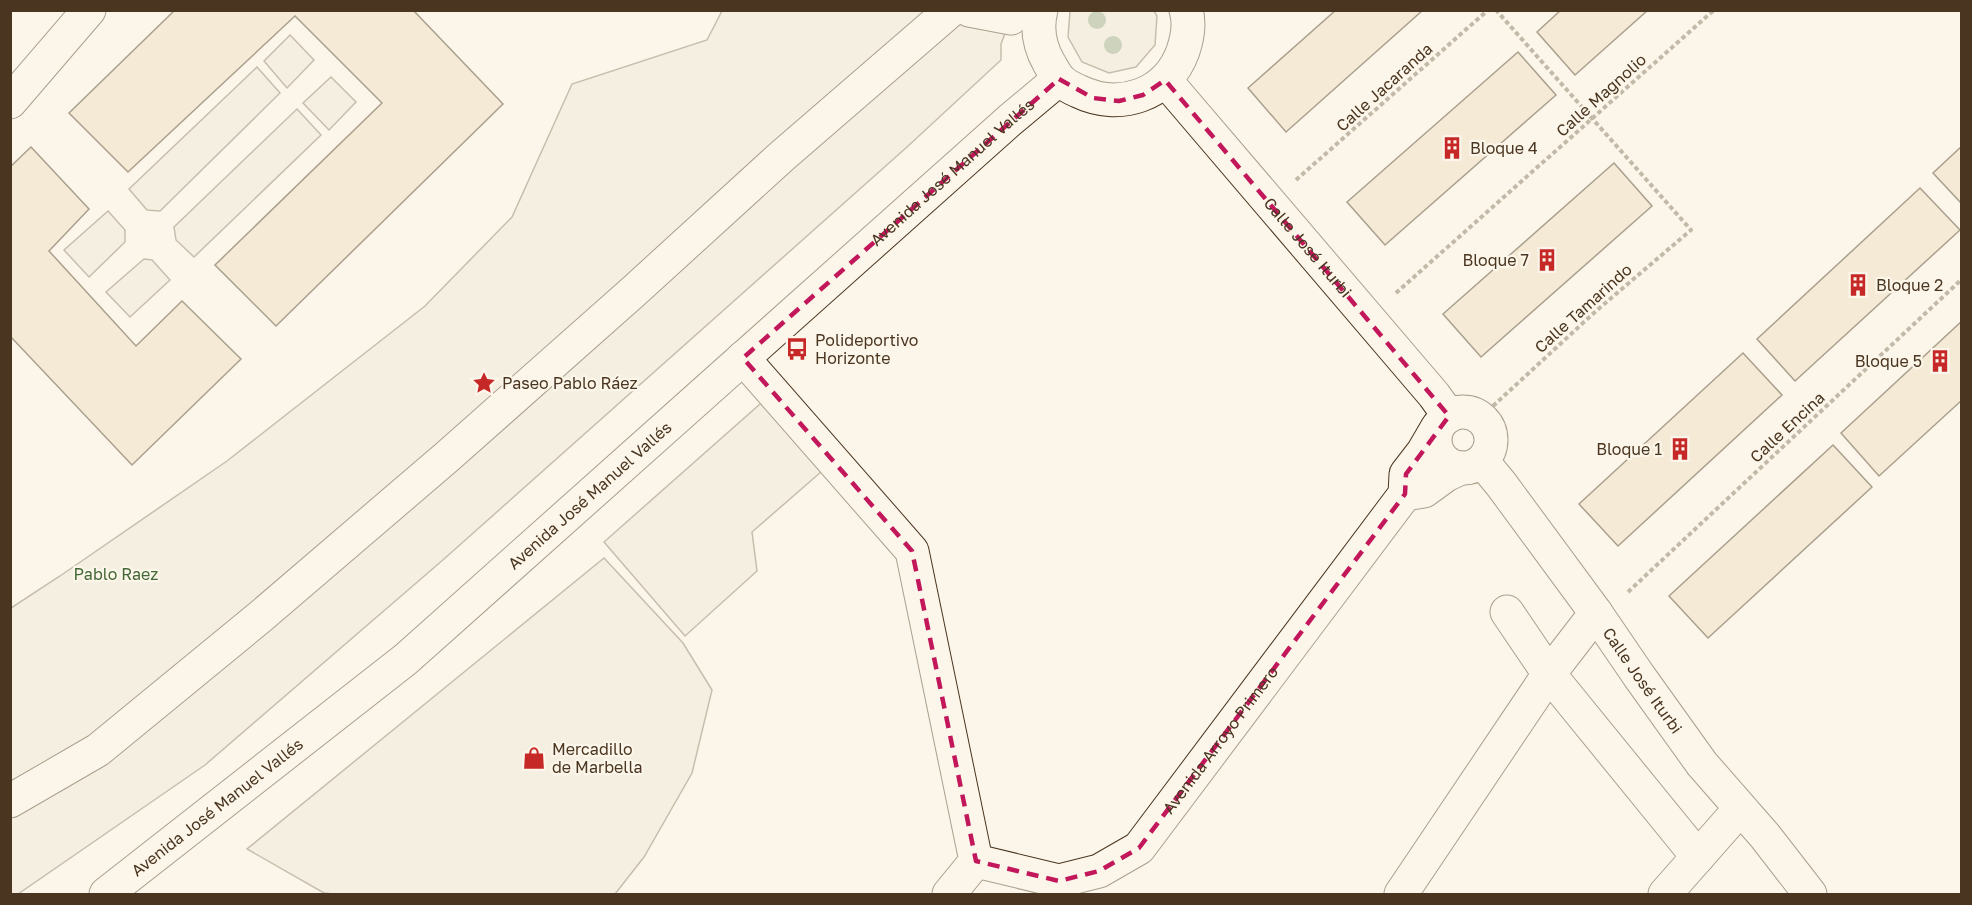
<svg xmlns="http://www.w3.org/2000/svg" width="1972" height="905" viewBox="0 0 1972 905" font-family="'Golos Text',sans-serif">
	<rect width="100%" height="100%" fill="#fbf6e9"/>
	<path fill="#ede6d9" stroke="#887966" stroke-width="1.5" d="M1070,11H1154L1157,16L1155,45L1136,67L1109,73L1082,62L1068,37Z
		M290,35L314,60L287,88L264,61Z
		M257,67L280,93L160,211L147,210L129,189Z
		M331,77L356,102L329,130L303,103Z
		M297,109L321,135L194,257L176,240L174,227Z
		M108,211L125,230V242L89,277L64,250Z
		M144,259L152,260L170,280L130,317L106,292Z
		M768,397L829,465L752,532L757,571L685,636L604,542Z"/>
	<path fill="#ede7d9" stroke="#887966" stroke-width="1.5" d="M722,11H1011V18L1001,44V60L907,147L444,559L205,765L18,894H11V608L60,576L227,461L425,306L512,217L572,84L707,40Z
		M604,558L683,643L712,690L692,773L644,857L615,894H334L324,893L247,849Z"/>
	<path fill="#ecdcbc" stroke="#4a3520" stroke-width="1.5" d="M175,10H413L503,104L276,326L215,265L382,103L295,16L128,172L69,113Z
		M1336,10H1423L1286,132L1248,88Z
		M1561,10H1648L1575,75L1537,32Z
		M1518,52L1556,95L1385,245L1347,202Z
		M1962,146V204L1933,173Z
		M31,147L89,209L49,251L136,346L182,301L241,359L132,465L10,336V167Z
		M1614,163L1652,206L1481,357L1443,314Z
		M1920,188L1960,230L1795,381L1757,339Z
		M1962,321V400L1879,476L1841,433Z
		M1743,353L1782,395L1618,546L1579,504Z
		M1833,445L1872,487L1708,638L1669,596Z"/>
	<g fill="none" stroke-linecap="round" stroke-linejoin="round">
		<g stroke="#4a3520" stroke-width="35">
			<g id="minor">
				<path d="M969,10L1011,18"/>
				<path d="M1041,10C1036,29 1040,47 1049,63C1052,68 1055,74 1059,79C1064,84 1071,88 1078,91C1119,111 1167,96 1183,51C1187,39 1190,23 1186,10"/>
				<path id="s1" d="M1165,80L1434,395L1449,416"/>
				<path d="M10,102L89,10"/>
				<path d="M743,358L912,551L976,861L949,894"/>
				<circle cx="1463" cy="440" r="28"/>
				<path id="s2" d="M1482,461L1501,484L1596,613L1639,676L1702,764L1765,836L1810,894"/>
				<path d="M1405,494L1424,491L1446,475L1461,468"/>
				<path d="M1507,612L1549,674L1698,857"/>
				<path d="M10,801L98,750L260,617L448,456L633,292L781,157L951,10"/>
				<path id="s3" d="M976,861L1059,881L1099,871L1139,848L1405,494L1406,474L1423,452L1437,428"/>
				<path id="s4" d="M106,894L406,659L1010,120L1059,79"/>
				<path d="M1401,894L1549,674L1596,613"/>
				<path d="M1665,894L1740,809"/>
			</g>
		</g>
		<path stroke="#7f6f5c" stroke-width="4" stroke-dasharray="4.5 3" stroke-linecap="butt" d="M1296,180L1488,10
			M1396,293L1714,10
			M1493,406L1596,311L1691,230L1496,10
			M1628,592L1962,279"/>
		<use href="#minor" stroke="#fbf6e9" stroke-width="33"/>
	</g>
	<g fill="#96a887">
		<circle cx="1097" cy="20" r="9"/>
		<circle cx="1113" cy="45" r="9"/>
	</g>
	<path d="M0 0H1972V905H0ZM1059,79L1093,98L1119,101L1143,95L1165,80L1449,416L1406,474L1405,494L1139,848L1099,871L1059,881L976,861L912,551L743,358Z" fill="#fbf6e9" fill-opacity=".55" fill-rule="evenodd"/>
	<path fill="none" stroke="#c2185b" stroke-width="4.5" stroke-dasharray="12 8" stroke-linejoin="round" d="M1059,79L1093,98L1119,101L1143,95L1165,80L1449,416L1406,474L1405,494L1139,848L1099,871L1059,881L976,861L912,551L743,358Z"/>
	<defs>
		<g id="building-bare" transform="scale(1.8)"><path d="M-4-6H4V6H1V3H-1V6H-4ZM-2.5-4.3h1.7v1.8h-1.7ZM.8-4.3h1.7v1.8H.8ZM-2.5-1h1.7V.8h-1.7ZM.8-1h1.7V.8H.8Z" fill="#c62828" stroke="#fbf6e9" stroke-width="2.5" paint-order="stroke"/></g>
		<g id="bus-bare" transform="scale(1.8)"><path d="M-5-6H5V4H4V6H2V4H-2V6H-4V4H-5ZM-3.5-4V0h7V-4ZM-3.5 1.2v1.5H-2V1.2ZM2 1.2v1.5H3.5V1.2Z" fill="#c62828" stroke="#fbf6e9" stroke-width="2.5" paint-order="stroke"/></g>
		<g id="sight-bare" transform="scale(1.8)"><path d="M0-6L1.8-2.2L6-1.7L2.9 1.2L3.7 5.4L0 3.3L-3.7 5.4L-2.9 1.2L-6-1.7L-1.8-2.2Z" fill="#c62828" stroke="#fbf6e9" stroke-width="2.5" paint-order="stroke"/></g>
		<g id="shop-bare" transform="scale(1.8)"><path d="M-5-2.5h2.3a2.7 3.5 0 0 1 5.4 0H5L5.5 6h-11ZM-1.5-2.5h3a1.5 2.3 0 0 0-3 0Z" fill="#c62828" stroke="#fbf6e9" stroke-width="2.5" paint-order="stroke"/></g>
	</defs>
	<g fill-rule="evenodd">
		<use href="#building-bare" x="1452" y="148"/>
		<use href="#building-bare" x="1547" y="260"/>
		<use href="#building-bare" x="1858" y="285"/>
		<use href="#bus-bare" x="797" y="349"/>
		<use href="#building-bare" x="1940" y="361"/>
		<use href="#sight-bare" x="484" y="383"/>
		<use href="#building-bare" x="1680" y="449"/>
		<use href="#shop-bare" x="534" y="758"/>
	</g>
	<g text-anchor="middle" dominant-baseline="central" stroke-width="4.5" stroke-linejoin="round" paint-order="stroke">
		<g font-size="16" fill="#4a3520" stroke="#fbf6e9">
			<text transform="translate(1384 87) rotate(-42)">Calle Jacaranda</text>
			<text transform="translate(1601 95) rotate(-42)">Calle Magnolio</text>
			<text stroke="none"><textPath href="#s4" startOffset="1113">Avenida José Manuel Vallés</textPath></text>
			<text stroke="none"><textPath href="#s1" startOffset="220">Calle José Iturbi</textPath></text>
			<text transform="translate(1583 308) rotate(-42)">Calle Tamarindo</text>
			<text transform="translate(1787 427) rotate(-43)">Calle Encina</text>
			<text stroke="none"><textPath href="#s4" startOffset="627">Avenida José Manuel Vallés</textPath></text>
			<text stroke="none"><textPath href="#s2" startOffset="272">Calle José Iturbi</textPath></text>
			<text stroke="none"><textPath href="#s3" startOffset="308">Avenida Arroyo Primero</textPath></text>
			<text stroke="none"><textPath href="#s4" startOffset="141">Avenida José Manuel Vallés</textPath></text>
		</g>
		<g font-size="16" fill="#4a3520" stroke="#fbf6e9" text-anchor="start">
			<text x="1470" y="148">Bloque 4</text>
			<text x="1529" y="260" text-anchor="end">Bloque 7</text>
			<text x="1876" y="285">Bloque 2</text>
			<text x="815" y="340">Polideportivo<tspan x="815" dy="18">Horizonte</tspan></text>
			<text x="1922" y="361" text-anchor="end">Bloque 5</text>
			<text x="502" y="383">Paseo Pablo Ráez</text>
			<text x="1662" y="449" text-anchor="end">Bloque 1</text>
			<text x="552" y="749">Mercadillo<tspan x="552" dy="18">de Marbella</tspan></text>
		</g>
		<g font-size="16" fill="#436837" stroke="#fbf6e9">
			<text x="116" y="574">Pablo Raez</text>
		</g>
	</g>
	<rect width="1972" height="905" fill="none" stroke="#4a3520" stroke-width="24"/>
</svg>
